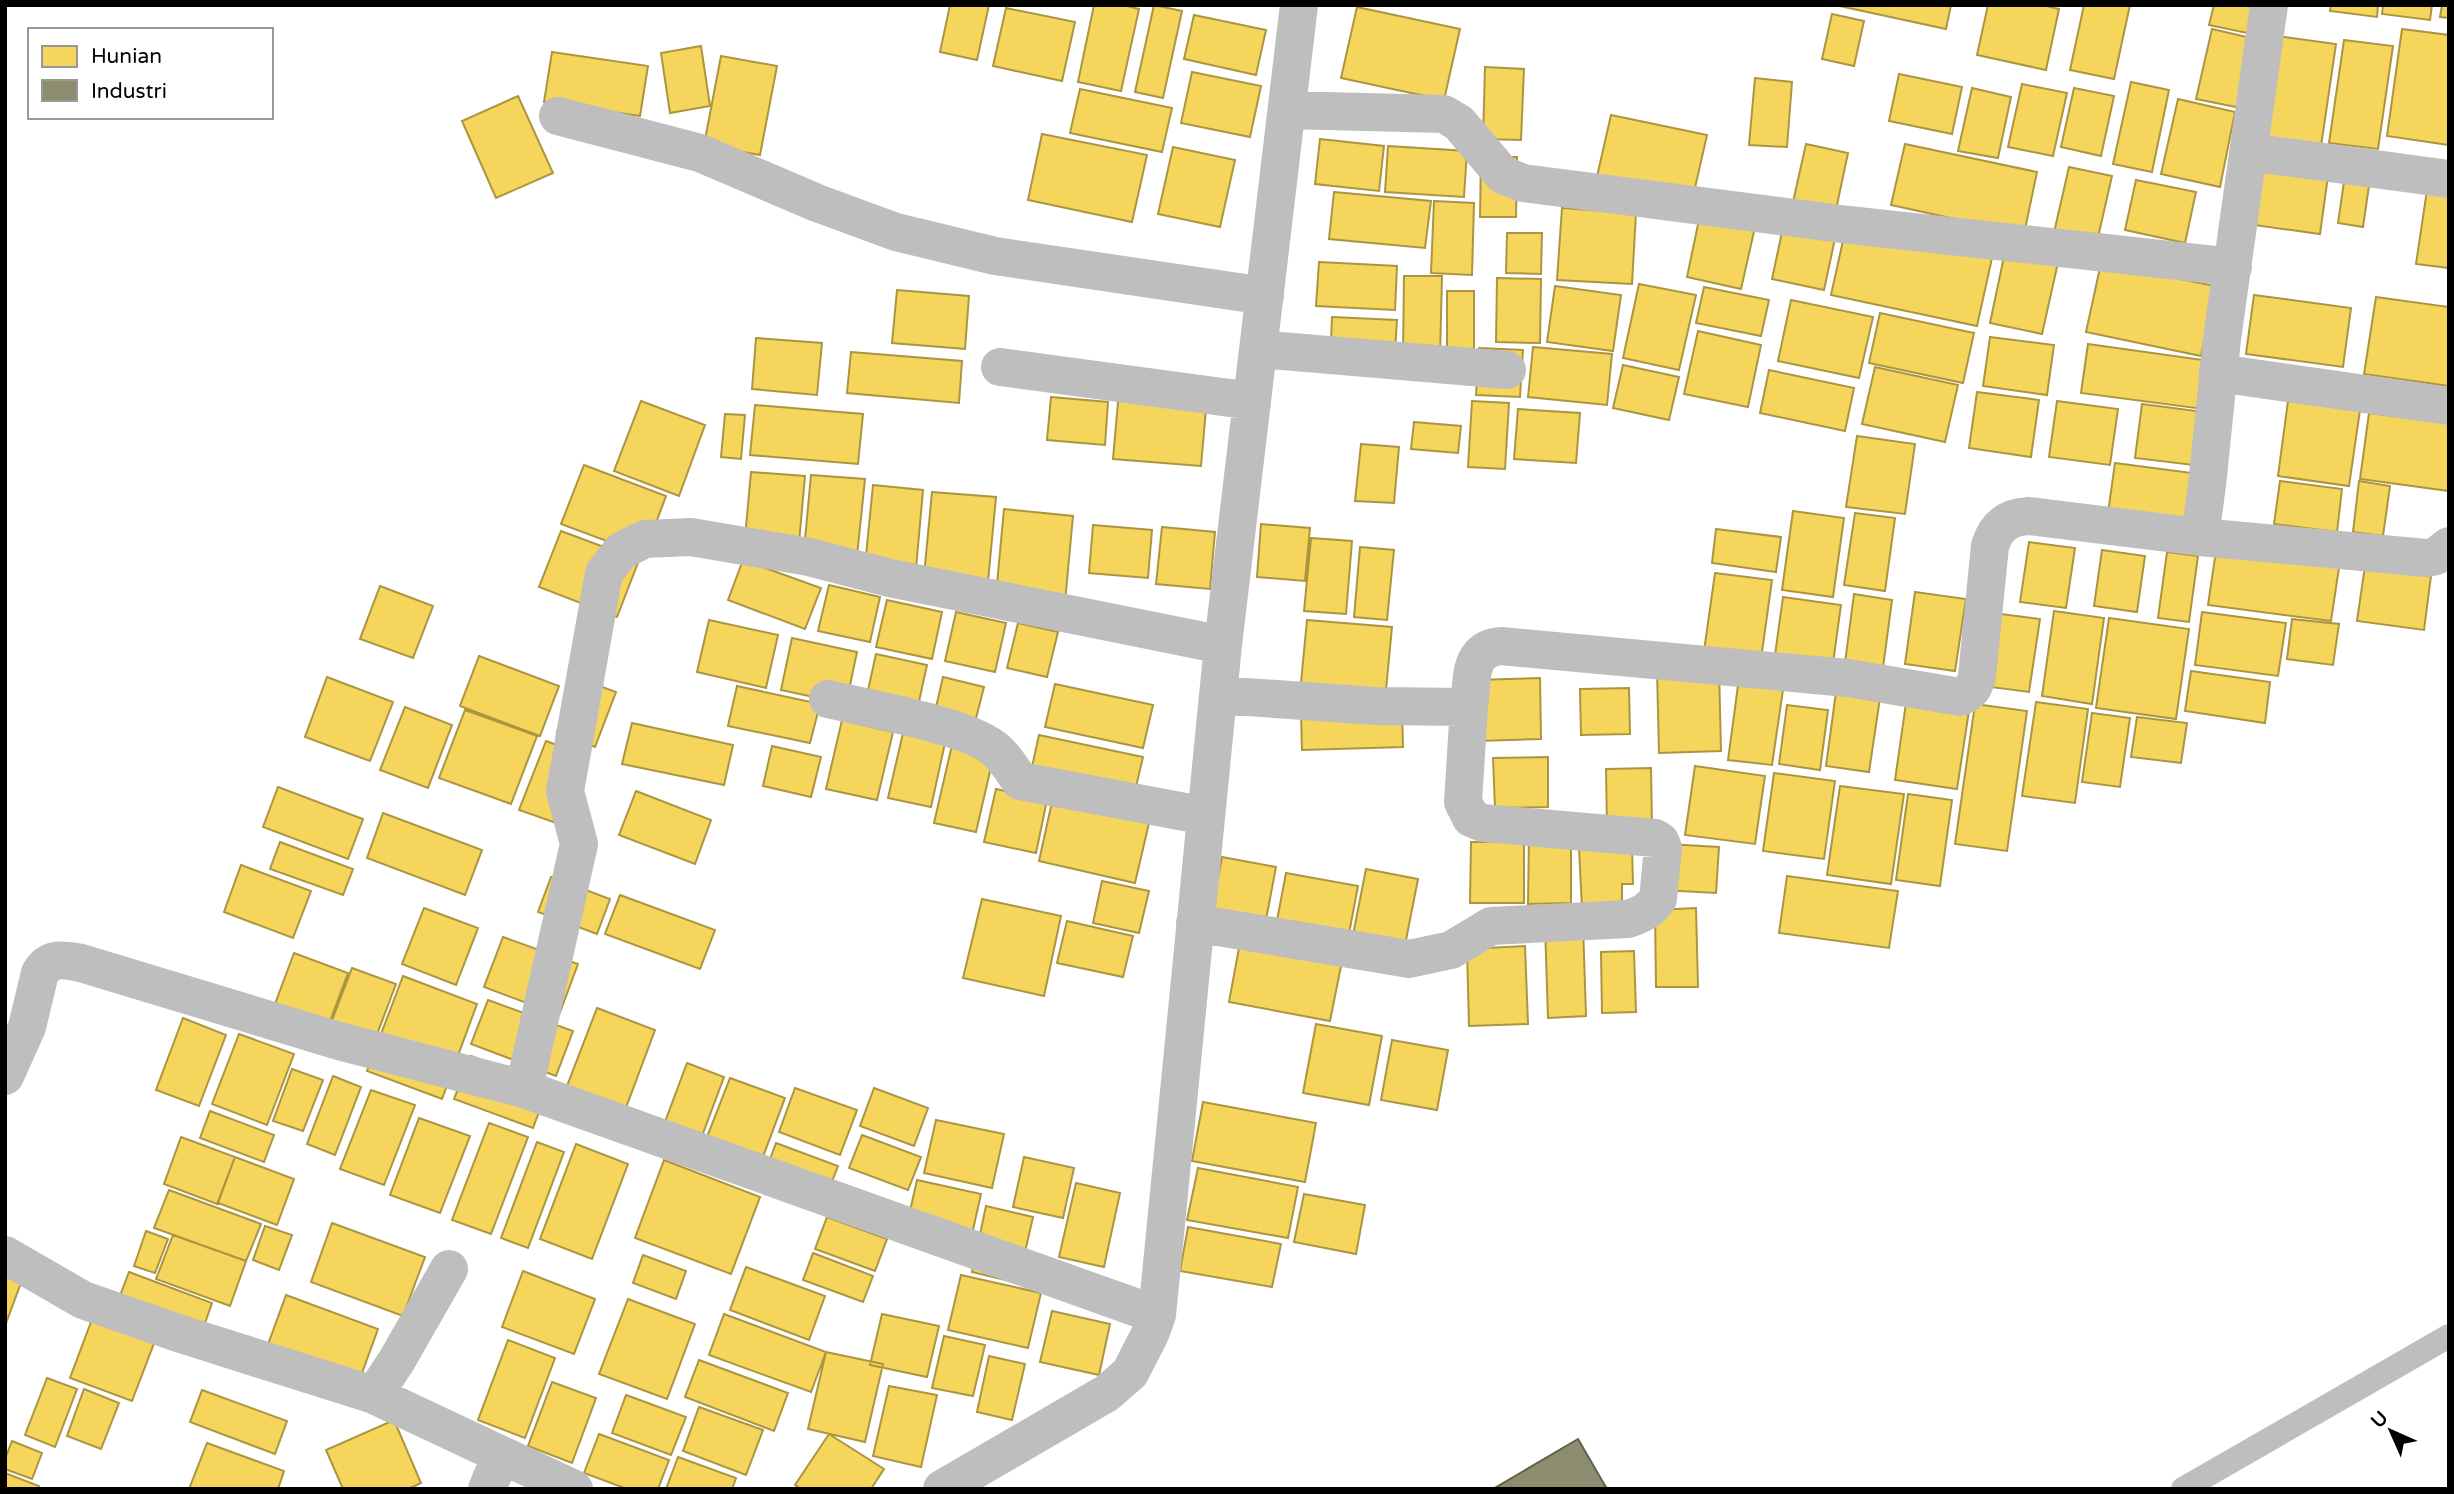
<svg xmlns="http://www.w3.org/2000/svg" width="2454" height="1494" viewBox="0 0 2454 1494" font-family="'Varela Round',sans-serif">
	<rect width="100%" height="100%" fill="#fff"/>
	<path fill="#f6d55c" stroke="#ac9540" stroke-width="2" d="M950,5H989L977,60L940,52Z
		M1094,5H1123L1139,9L1121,91L1078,82Z
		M1154,5L1182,11L1163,98L1135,92Z
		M1835,5H1951L1946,29Z
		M1988,5H2042L2059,9L2046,70L1977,55Z
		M2084,5H2130L2114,79L2070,70Z
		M2214,5H2256L2257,35L2209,25Z
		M2331,5H2378L2377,17L2330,11Z
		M2383,5H2432L2430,20L2382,14Z
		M2442,5H2449V18L2440,17Z
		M1357,7L1460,29L1444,100L1341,78Z
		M1006,8L1075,22L1062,81L993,66Z
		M1832,14L1864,21L1854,66L1822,59Z
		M1194,15L1266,30L1256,75L1184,59Z
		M2212,29L2260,40L2246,109L2196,99Z
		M2402,29L2449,35V145L2387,136Z
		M2277,36L2336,44L2319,160L2260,153Z
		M2344,40L2393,46L2378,149L2329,143Z
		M701,46L710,106L670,113L661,53Z
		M552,52L648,66L640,116L544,102Z
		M721,56L777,66L760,155L704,145Z
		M1485,67L1524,69L1521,140L1483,139Z
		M1192,72L1261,86L1250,137L1181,123Z
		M1899,74L1962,87L1952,134L1889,121Z
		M1755,78L1792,82L1787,147L1749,145Z
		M2131,82L2169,90L2152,172L2113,164Z
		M2022,84L2067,93L2053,156L2008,147Z
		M1972,88L2011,97L1998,158L1958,151Z
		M2074,88L2114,96L2101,156L2061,147Z
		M1080,89L1172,108L1162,152L1070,133Z
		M518,96L553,173L496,198L462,121Z
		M2178,99L2235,112L2220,187L2161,174Z
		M1611,115L1707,135L1692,201L1596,181Z
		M1042,134L1147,155L1132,222L1028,200Z
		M1320,139L1384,146L1379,191L1315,184Z
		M1806,144L1848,153L1834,219L1791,211Z
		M1905,144L2037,172L2024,234L1891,205Z
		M1388,146L1467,151L1464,197L1385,192Z
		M1173,147L1235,160L1220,227L1158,214Z
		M1481,157H1517L1516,217H1480Z
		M2069,167L2112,176L2096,246L2053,237Z
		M2263,167L2328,176L2320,234L2254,225Z
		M2346,168L2371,172L2363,227L2338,223Z
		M2136,180L2196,192L2185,243L2125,230Z
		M2427,190L2449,193V268L2416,264Z
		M1334,192L1431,201L1425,248L1329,239Z
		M1434,201L1474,203L1472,275L1431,273Z
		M1562,208L1636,213L1632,284L1557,280Z
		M1700,215L1755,227L1741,289L1687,277Z
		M1785,218L1837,229L1824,290L1772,279Z
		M1848,218L1994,249L1977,326L1831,295Z
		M1507,233H1542L1541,274L1506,273Z
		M2006,247L2059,258L2042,334L1990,323Z
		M1319,262L1397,266L1395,310L1316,306Z
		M2101,263L2215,286L2201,356L2086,332Z
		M1404,276H1442L1440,356L1403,355Z
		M1497,278L1541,279L1540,343L1496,342Z
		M1639,284L1696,295L1679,370L1623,358Z
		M1555,286L1621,295L1613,351L1547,342Z
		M1704,287L1769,300L1761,336L1696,323Z
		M897,290L969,296L965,349L892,343Z
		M1447,291H1474V349H1447Z
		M2254,295L2351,308L2343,367L2246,354Z
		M2376,297L2449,307V386L2364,374Z
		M1791,300L1873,317L1859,378L1778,361Z
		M1880,313L1974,333L1963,383L1869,363Z
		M1332,317L1397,320L1394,367L1330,365Z
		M1698,331L1761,345L1748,407L1684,394Z
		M1990,337L2054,345L2047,395L1983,386Z
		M756,338L822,343L817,395L752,389Z
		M2088,344L2210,361L2203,409L2081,393Z
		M1533,347L1612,354L1607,405L1528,397Z
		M1479,348L1523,350L1520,397L1476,395Z
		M851,352L962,361L959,403L847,393Z
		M1623,365L1679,377L1669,420L1613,408Z
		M1875,367L1958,385L1945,442L1862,424Z
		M1769,370L1854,388L1845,431L1760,413Z
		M1119,391L1207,398L1201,466L1113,459Z
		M1977,392L2039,400L2031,457L1969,448Z
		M1051,397L1108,402L1105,445L1047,440Z
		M641,401L705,425L679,496L614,471Z
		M1472,401L1509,403L1505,469L1468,467Z
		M2057,401L2118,409L2110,465L2049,457Z
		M2288,401L2360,410L2349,486L2278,476Z
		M2142,404L2204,412L2193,465L2135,458Z
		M755,405L863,414L858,464L750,455Z
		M1518,409L1580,413L1576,463L1514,459Z
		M2369,413L2449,423V491L2360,479Z
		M725,414L745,415L741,459L721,457Z
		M1414,422L1461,426L1458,453L1411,449Z
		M1857,436L1915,444L1905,514L1846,507Z
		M1361,444L1399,447L1394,503L1355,501Z
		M2115,463L2192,473L2183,531L2107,520Z
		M584,465L666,496L644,555L561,524Z
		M751,472L805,476L798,554L744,549Z
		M811,475L865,479L856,566L803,561Z
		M2280,481L2342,489L2337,532L2274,524Z
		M2359,481L2390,486L2383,536L2353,532Z
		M873,485L923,490L915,580L864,576Z
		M932,492L996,497L987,592L923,586Z
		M1004,509L1073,516L1065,602L996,595Z
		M1793,511L1844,518L1833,597L1782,590Z
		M1855,513L1895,518L1885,591L1844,585Z
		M1261,524L1310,528L1305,581L1257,577Z
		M1093,525L1152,530L1148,578L1089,573Z
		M1162,527L1215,532L1210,589L1156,584Z
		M1716,529L1781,537L1776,572L1712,563Z
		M561,531L639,560L617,617L539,587Z
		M1311,538L1352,541L1346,614L1304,611Z
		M2029,542L2075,548L2066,608L2020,602Z
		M2217,544L2340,561L2331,621L2208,605Z
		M1360,547L1394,550L1387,620L1354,617Z
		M2102,550L2145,556L2137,612L2094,606Z
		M2167,552L2198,556L2189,622L2158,618Z
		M2366,559L2432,568L2424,630L2357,621Z
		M743,560L821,588L805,629L728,600Z
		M1715,573L1772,580L1761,659L1704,651Z
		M829,585L880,597L870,642L818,631Z
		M380,586L433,606L413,658L360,639Z
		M1915,592L1966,599L1955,671L1905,664Z
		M1854,594L1892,600L1883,668L1845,663Z
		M1783,597L1841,605L1833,663L1775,655Z
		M887,600L942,612L932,659L876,647Z
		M2054,611L2104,618L2092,704L2042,696Z
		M956,612L1006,623L995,672L945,661Z
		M2202,612L2286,623L2278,676L2195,665Z
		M1993,613L2040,619L2029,692L1983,686Z
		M2109,618L2189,629L2176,719L2096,708Z
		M2292,619L2339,624L2333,665L2287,659Z
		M709,620L778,635L766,688L697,672Z
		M1307,620L1392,627L1385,700L1300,693Z
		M1018,623L1058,632L1047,677L1007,668Z
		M792,638L857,652L846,704L781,690Z
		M876,654L927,665L914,724L863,713Z
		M479,656L559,686L540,736L460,706Z
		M1719,668L1721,751L1659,753L1657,670Z
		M2191,671L2270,682L2265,723L2185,711Z
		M327,677L393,702L370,761L305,737Z
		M943,677L984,687L974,726L934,716Z
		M578,678L616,692L595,747L557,732Z
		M1540,678L1541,739L1478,741L1476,680Z
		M1739,678L1784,683L1772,765L1728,760Z
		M1055,684L1153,705L1143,748L1045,727Z
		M737,686L820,704L810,743L728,726Z
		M1629,688L1630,734L1581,735L1580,689Z
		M1836,692L1880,698L1869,772L1826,766Z
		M1907,696L1970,704L1957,789L1895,780Z
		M2036,702L2088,709L2075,803L2022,796Z
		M1975,704L2027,711L2007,851L1955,844Z
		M1787,705L1828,710L1820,770L1779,764Z
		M405,707L452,725L428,788L380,770Z
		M465,710L537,736L511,804L439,778Z
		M1402,711L1403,747L1302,750L1301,714Z
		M2092,713L2130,718L2120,787L2082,782Z
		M2137,717L2187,723L2181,763L2131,757Z
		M842,720L893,732L877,800L826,789Z
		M632,723L733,745L724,785L622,764Z
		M903,733L945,743L931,807L888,798Z
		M1039,735L1143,757L1131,808L1028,785Z
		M546,741L584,755L559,824L519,810Z
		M952,745L994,754L976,832L934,823Z
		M772,746L821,757L811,797L763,786Z
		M1548,757V807L1495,808L1493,758Z
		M1695,766L1765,776L1755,844L1685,835Z
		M1651,768L1652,827L1607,829L1606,769Z
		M1774,773L1835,781L1824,859L1763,851Z
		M1840,786L1904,794L1891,884L1827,875Z
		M278,787L363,819L348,859L263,827Z
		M996,789L1047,800L1036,853L984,842Z
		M636,791L711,820L695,864L619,835Z
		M1908,794L1952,800L1940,886L1896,880Z
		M1052,802L1149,823L1135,883L1039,861Z
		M383,813L482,850L465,895L367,858Z
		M1529,837H1571V903L1528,904Z
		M280,842L353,869L343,895L270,869Z
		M1471,842H1524V903H1470Z
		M1666,844L1719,847L1716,893L1662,890Z
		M1632,846L1633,884H1622V906L1582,908L1579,848Z
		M1222,857L1276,867L1265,925L1211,915Z
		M241,865L311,891L293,938L224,912Z
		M1366,869L1418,879L1405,945L1353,935Z
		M1286,873L1358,886L1347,944L1275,931Z
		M1787,876L1898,891L1889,948L1779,933Z
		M551,877L610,899L597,934L538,912Z
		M1102,881L1149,891L1139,933L1093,923Z
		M620,895L715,930L700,969L605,934Z
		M982,899L1061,916L1044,996L963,978Z
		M424,908L478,928L456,985L402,964Z
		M1696,908L1698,987H1656L1655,910Z
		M1067,921L1133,936L1123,977L1057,963Z
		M1583,924L1586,1016L1548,1018L1545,926Z
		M503,937L578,964L559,1015L484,987Z
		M1241,937L1343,956L1330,1021L1229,1002Z
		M1525,946L1528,1024L1469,1026L1467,949Z
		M1634,951L1636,1012L1602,1013L1601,952Z
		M294,953L348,973L329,1024L275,1004Z
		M352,968L396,984L367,1061L323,1044Z
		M403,976L477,1004L442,1099L367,1071Z
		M488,1000L573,1031L556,1076L471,1044Z
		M597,1008L655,1030L621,1121L562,1099Z
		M183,1018L226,1035L199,1106L156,1090Z
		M1316,1024L1382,1036L1369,1105L1303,1093Z
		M239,1034L294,1054L267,1125L212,1104Z
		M1392,1040L1448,1050L1437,1110L1381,1100Z
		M471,1056L549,1085L533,1128L454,1099Z
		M687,1063L724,1077L696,1152L659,1138Z
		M292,1069L323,1080L303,1131L273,1121Z
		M333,1076L361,1087L335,1155L307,1144Z
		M730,1078L785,1098L758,1170L702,1150Z
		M795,1088L857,1110L840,1155L779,1132Z
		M874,1088L928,1108L914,1146L860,1126Z
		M371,1090L415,1105L384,1185L340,1169Z
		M1203,1102L1316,1123L1305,1182L1192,1161Z
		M210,1111L274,1135L264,1162L200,1138Z
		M419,1118L470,1136L440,1213L390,1195Z
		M936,1120L1004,1134L992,1188L924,1173Z
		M489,1123L528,1137L491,1234L452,1220Z
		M862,1135L921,1157L908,1190L849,1168Z
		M181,1137L235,1157L217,1204L164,1184Z
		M537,1142L564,1152L528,1248L501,1238Z
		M776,1143L838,1166L826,1197L765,1173Z
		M576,1144L628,1164L592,1259L540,1239Z
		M235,1157L294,1179L277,1225L218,1203Z
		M1024,1157L1074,1168L1063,1218L1013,1207Z
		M664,1160L760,1197L731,1274L635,1238Z
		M1198,1168L1298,1187L1288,1238L1187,1220Z
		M917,1180L981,1194L968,1252L904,1238Z
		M1076,1183L1120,1193L1104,1267L1059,1257Z
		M169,1190L261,1224L246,1261L154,1228Z
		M1304,1194L1365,1205L1356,1254L1294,1242Z
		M986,1206L1033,1217L1018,1283L972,1272Z
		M827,1217L887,1239L875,1271L815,1249Z
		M332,1223L425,1257L403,1316L311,1282Z
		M265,1226L292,1235L279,1270L253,1260Z
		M1188,1227L1281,1244L1272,1287L1180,1271Z
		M146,1231L168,1239L155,1273L134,1266Z
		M173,1235L246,1261L230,1306L156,1279Z
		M813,1253L873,1276L863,1302L803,1280Z
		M643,1255L686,1271L676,1299L633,1283Z
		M746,1267L825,1296L809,1340L730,1310Z
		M523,1271L595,1299L574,1354L502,1327Z
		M129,1272L212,1303L196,1349L112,1317Z
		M5,1274L22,1280L5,1326Z
		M961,1275L1041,1293L1028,1348L948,1330Z
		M286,1295L378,1329L358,1384L266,1350Z
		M628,1299L695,1324L667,1399L599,1374Z
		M1052,1311L1110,1324L1099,1375L1040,1362Z
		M94,1314L156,1338L132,1401L70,1378Z
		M724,1314L826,1352L811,1392L709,1355Z
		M882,1314L939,1326L927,1377L870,1365Z
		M944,1336L985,1345L973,1396L932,1388Z
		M508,1340L555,1358L525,1438L478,1420Z
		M826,1352L883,1364L865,1442L808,1429Z
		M989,1356L1025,1364L1012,1420L977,1412Z
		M699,1360L788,1393L774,1431L685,1397Z
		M47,1378L77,1389L55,1447L25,1435Z
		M552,1382L596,1398L572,1463L528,1446Z
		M889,1386L937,1395L921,1467L873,1456Z
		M84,1389L119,1403L101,1449L67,1436Z
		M202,1390L287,1421L275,1454L190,1422Z
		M626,1395L686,1417L671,1455L612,1433Z
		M699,1407L763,1430L746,1475L683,1451Z
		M394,1420L421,1483L408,1489H343L326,1450Z
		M599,1434L669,1460L658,1489H627L584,1473Z
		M829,1434L884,1469L871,1489H801L795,1485Z
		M12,1441L42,1453L32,1479L5,1469V1459Z
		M207,1443L284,1471L278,1489H189Z
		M678,1457L736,1478L732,1489H666Z
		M5,1473L39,1486L38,1489H5Z"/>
	<path fill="#8c8c6e" stroke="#62624d" stroke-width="2" d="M1578,1439L1607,1489H1493Z"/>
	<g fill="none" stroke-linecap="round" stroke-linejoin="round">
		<path stroke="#bebebe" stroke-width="24" d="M2183,1489L2449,1336"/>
		<path stroke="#bebebe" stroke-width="38" d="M2269,5L2222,339L2207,485L2200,537L2426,558L2436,556L2449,546
			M1287,110L1444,114L1459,123L1503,175L1523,183L1841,224L2233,267
			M558,116L700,153L817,203L896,232L995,256L1265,296
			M2249,152L2449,179
			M1258,349L1507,370
			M1000,367L1252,401
			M2218,373L2449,406
			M1218,695L1376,706L1469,707C1473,680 1467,649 1501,646L1848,678L1960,697C1971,693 1974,688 1977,676L1990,546C1996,526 2008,517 2029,516L2200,537
			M828,699C866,708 972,726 997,751C1006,759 1013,771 1020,781L1206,816
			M1195,923L1409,959L1451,950L1491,926L1628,919C1641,915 1650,910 1658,899L1663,848L1660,841L1655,838L1483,823L1471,818L1463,802L1469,707
			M5,1076L27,1027L40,973C50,956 65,960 81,963L339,1041L524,1089L1157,1315
			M524,1089L579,844L565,791L604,573L621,551L645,539L691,537L809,557L890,578L1223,645
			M5,1255L83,1300L181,1334L374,1395
			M449,1269L397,1360L374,1395L574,1489
			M487,1489L501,1455
			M942,1489L1107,1393L1130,1373L1150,1334L1157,1315L1223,645L1299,5"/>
	</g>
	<rect width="2454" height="1494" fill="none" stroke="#000000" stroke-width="14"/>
	<rect x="28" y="28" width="245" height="91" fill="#ffffff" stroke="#999999" stroke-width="2"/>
	<rect x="42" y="46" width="35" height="21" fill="#f6d55c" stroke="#999999" stroke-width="2"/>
	<text x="91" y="63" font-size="21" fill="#000000">Hunian</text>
	<rect x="42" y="80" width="35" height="21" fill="#8c8c6e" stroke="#999999" stroke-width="2"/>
	<text x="91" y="98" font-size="21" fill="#000000">Industri</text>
	<g transform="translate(2391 1431) rotate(315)" stroke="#ffffff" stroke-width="5" paint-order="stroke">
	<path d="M0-5L12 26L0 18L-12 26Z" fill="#000000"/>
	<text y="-10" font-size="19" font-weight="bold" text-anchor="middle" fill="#000000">U</text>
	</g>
</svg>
